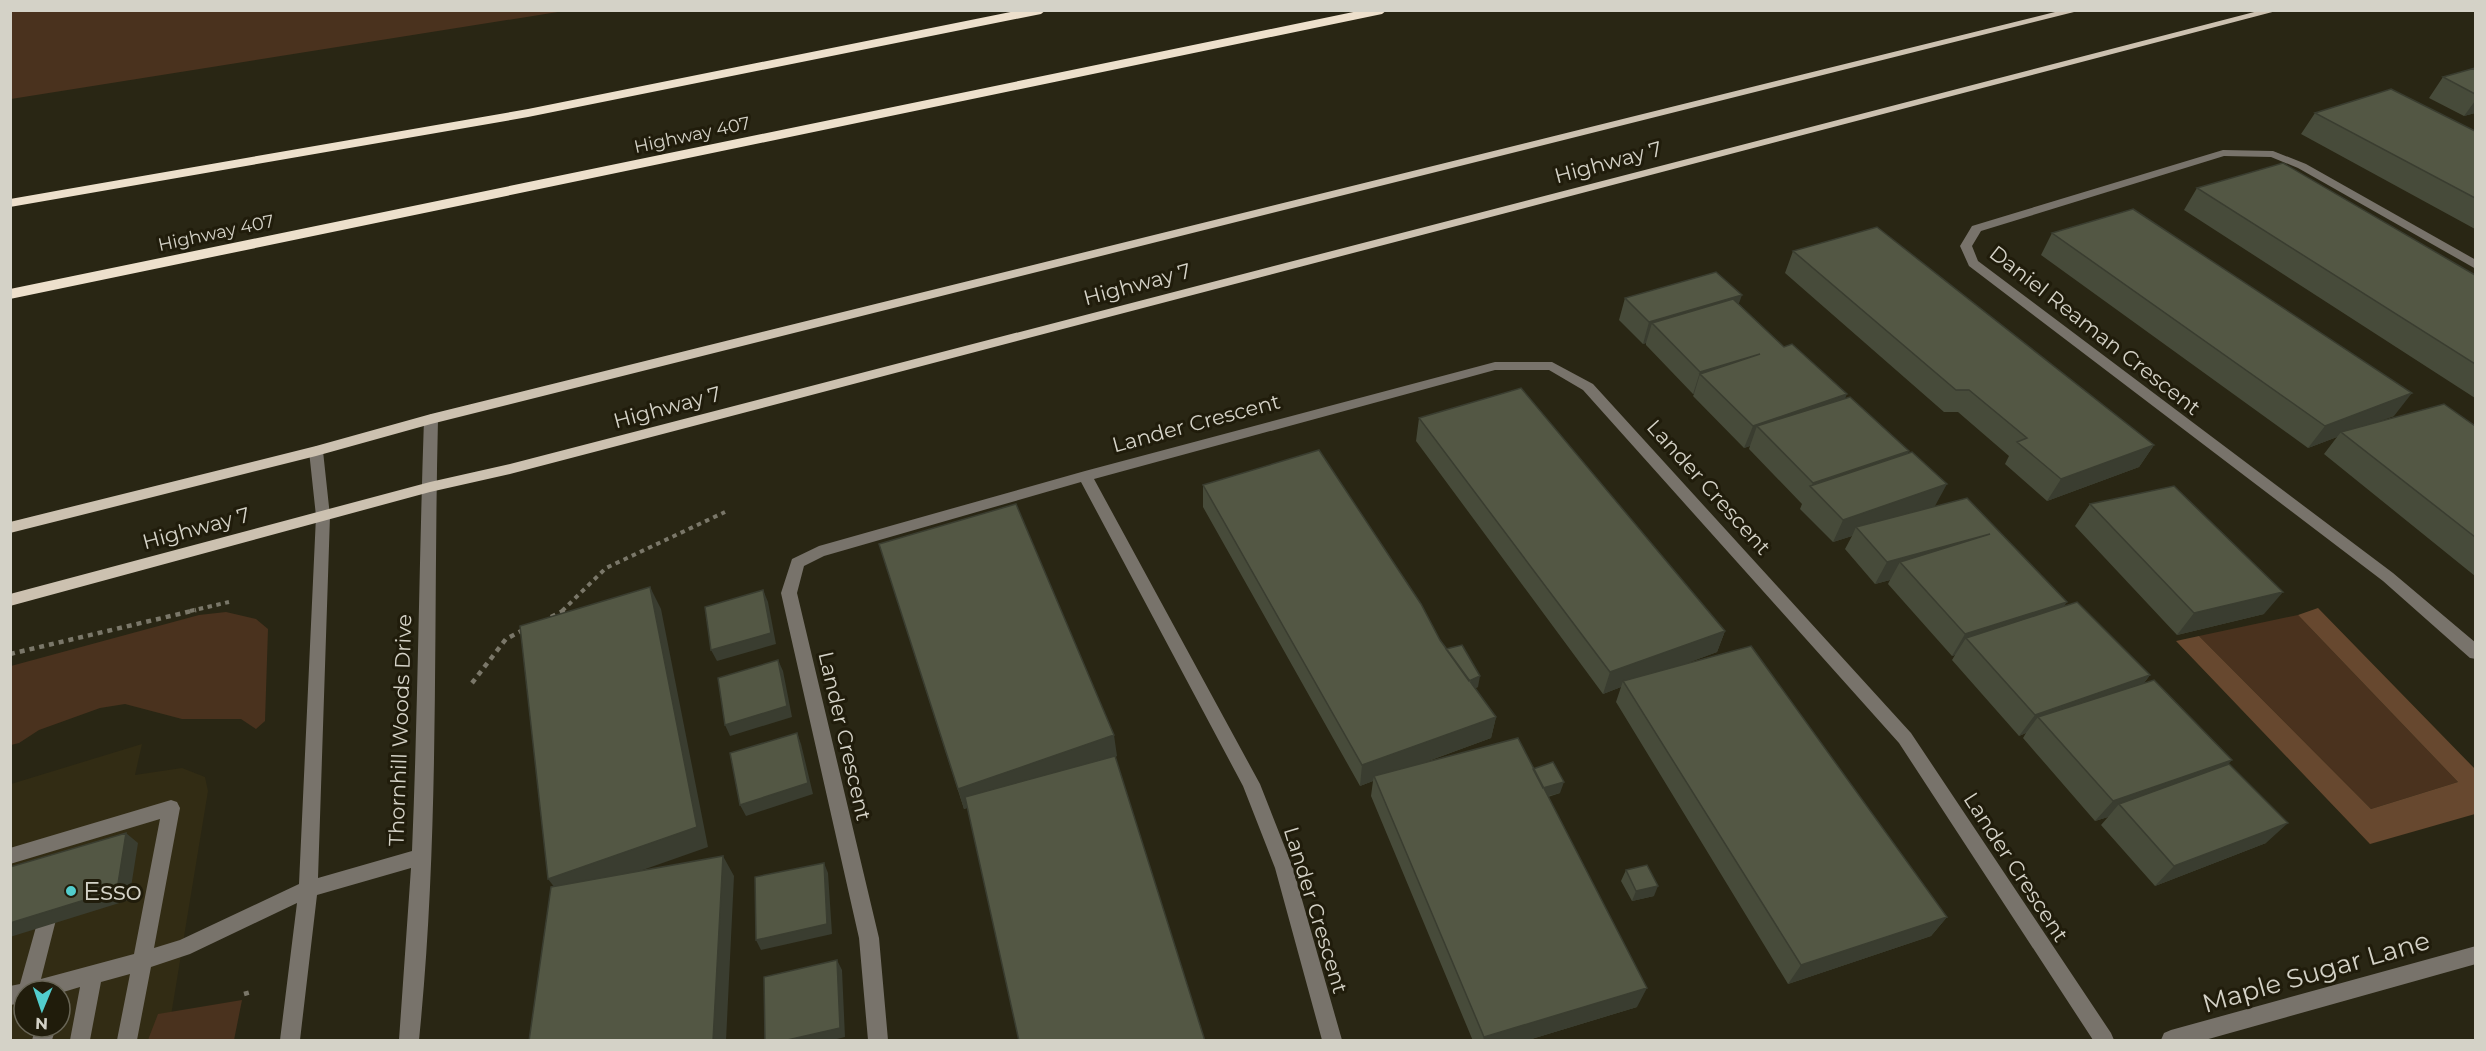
<svg xmlns="http://www.w3.org/2000/svg" width="2486" height="1051" viewBox="0 0 2486 1051" font-family="Montserrat,sans-serif">
	<rect width="100%" height="100%" fill="#292614"/>
	<path fill="#322c14" fill-rule="evenodd" d="M142,744L135,775L182,768L205,777L208,791L167,1040H11V784ZM24,991H60V1027H24Z"/>
	<path fill="#4a321e" d="M11,10H564V11L11,99Z
		M226,612L256,619L268,629L265,721L256,729L241,719H182L125,704L100,708L39,730L19,743L11,745V666L199,615Z
		M2298,615L2458,782L2371,809L2199,636Z
		M242,1000L234,1040H148L158,1014Z"/>
	<path fill="#67482f" d="M2318,608L2475,769V814L2370,844L2176,641L2199,636L2371,809L2458,782L2298,615Z"/>
	<g fill="none" stroke-linecap="round" stroke-linejoin="round">
		<path stroke="#7a7769" stroke-width="4" stroke-dasharray="4.5 4.5" stroke-linecap="butt" d="M190,611L229,602
			M562,611L606,568L725,512"/>
		<path stroke="#7a7769" stroke-width="4.5" stroke-dasharray="5 5" stroke-linecap="butt" d="M551,617L565,610
			M10,654L196,610
			M472,683L506,639L525,629
			M244,994L251,992"/>
		<path fill="#78736b" fill-rule="evenodd" d="M2223,150L2273,151L2306,164L2476,260V269L2298,168L2271,157L2224,156L1981,231L1972,246L1978,261L2393,573L2476,643V659L2470,658L2383,581L1969,266L1960,246L1972,226Z
			M1495,362H1552L1593,384L1911,733L2111,1033L2114,1040H2093L1899,743L1583,390L1549,370H1495L1094,479L1260,784L1293,868L1342,1040H1322L1275,868L1243,786L1081,482L824,556L804,566L797,593L879,938L888,1040H868L859,938L781,593L792,559L819,546L1085,471Z
			M431,414L438,419C433,626 440,834 419,1040H399L411,868L317,895L300,1040H280L297,903L190,954L151,967L137,1040H117L130,974L101,982L90,1040H70L80,987L60,993L24,991V1003L10,1005V986L20,984L43,902L50,899L57,902L59,908L41,979L134,954L160,819L10,864V848L171,800L177,802L180,808L154,948L180,940L299,884L316,516L309,451L316,446L323,451L330,516L318,878L412,851C418,707 419,563 424,419Z
			M2476,946V964L2205,1040H2161L2164,1033L2171,1030Z
			M36,1027H56L52,1040H32Z"/>
		<path fill="#ccc1b0" fill-rule="evenodd" d="M2063,10H2082L431,424L316,456L10,533V522L316,446L431,414Z
			M2262,10H2280L510,474L430,492L10,606V594L430,482L510,464Z"/>
		<path fill="#ede0cc" fill-rule="evenodd" d="M1021,10H1046L1041,14L528,117L10,207V199L528,109Z
			M1363,10H1387L1382,14L10,299V289Z"/>
	</g>
	<path fill="#474b3a" d="M2475,68V113L2464,116L2429,98L2443,77Z
		M2315,113L2475,131V229L2301,134Z
		M2197,188L2475,275V398L2184,210Z
		M2052,233L2394,416L2376,422L2475,426V576L2324,454L2337,437L2308,448L2041,255Z
		M1793,251L2154,445L2139,467L2047,501L2005,464L2009,456L1958,412H1944L1785,273Z
		M1625,298L1739,304L1784,347L1909,451L1907,454L1935,506L2064,606L2150,675L2144,683L2229,764L2266,843L2155,886L2101,825L2108,817L2095,821L2023,738L2026,733L2019,736L1952,660L1955,655L1952,656L1888,584L1890,580L1875,584L1845,549L1852,536L1833,542L1800,509L1802,504L1749,449L1750,446L1744,448L1693,396L1694,394H1693L1646,345V343L1643,344L1619,320Z
		M1419,418L1725,631L1717,652L1687,663L1947,917L1931,936L1788,984L1616,702L1621,687L1603,694L1416,441Z
		M1203,485L1440,640L1478,687L1475,688L1496,717L1491,738L1423,763L1533,769L1560,793L1548,797L1637,1007L1525,1041H1473L1371,796L1373,781L1360,786L1203,507Z
		M2090,504L2264,614L2177,635L2075,526Z
		M879,544L1117,756L964,809Z
		M1626,870L1654,896L1632,901L1621,881Z"/>
	<path fill="#3a3d30" d="M2475,101V113L2464,116Z
		M1742,295L1734,317L1652,323L1646,343L1643,344L1649,322Z
		M1760,354L1700,374L1694,394H1693L1700,372Z
		M2412,393L2394,416L2345,434L2341,432L2337,437L2308,448L2325,426Z
		M1847,394L1838,416L1757,426L1750,446L1744,448L1753,426Z
		M2154,445L2139,467L2047,501L2061,479Z
		M1909,451L1898,473L1811,488L1813,483Z
		M1947,484L1935,506L1856,527L1852,536L1833,542L1843,520Z
		M1990,534L1900,562L1890,580L1875,584L1887,562Z
		M650,587L661,609L708,847L563,898L548,879Z
		M763,590L768,602L776,644L717,661L711,650Z
		M2283,592L2264,614L2177,635L2194,613Z
		M2067,602L2052,624L1966,638L1955,655L1952,656L1965,634Z
		M1725,631L1717,652L1626,686L1623,681L1621,687L1603,694L1610,672Z
		M778,660L783,671L792,717L730,736L725,725Z
		M2150,675L2133,697L2038,717L2026,733L2019,736L2035,715Z
		M1480,676L1478,687L1459,695L1461,684Z
		M1496,717L1491,738L1376,780L1374,776L1373,781L1360,786L1362,765Z
		M797,733L801,744L813,794L746,816L740,805Z
		M1114,735L1117,756L964,809L958,789Z
		M2232,760L2213,781L2119,804L2108,817L2095,821L2113,801Z
		M1564,782L1560,793L1533,800L1537,790Z
		M2288,823L2266,843L2155,886L2174,866Z
		M126,833L138,843L129,900L10,937V923Z
		M723,856L734,876L726,1041H713Z
		M824,863L828,873L832,934L761,950L756,940Z
		M1658,886L1654,896L1632,901L1636,891Z
		M1947,917L1931,936L1788,984L1801,965Z
		M837,960L842,970L845,1037L829,1041H783Z
		M1647,988L1637,1007L1525,1041H1483L1484,1037Z"/>
	<path fill="#535744" stroke="#3a3d30" stroke-width="1.5" d="M2475,68V94L2443,77Z
		M2391,89L2475,131V198L2315,113Z
		M2283,163L2475,275V364L2197,188Z
		M2133,209L2412,393L2325,426L2052,233Z
		M1877,227L2154,445L2061,479L2017,442L2027,438L1969,390H1956L1793,251Z
		M1716,272L1742,295L1649,322L1625,298Z
		M1733,299L1784,347L1792,344L1847,394L1753,426L1700,374L1760,354L1700,372L1652,323Z
		M1521,388L1725,631L1610,672L1419,418Z
		M1850,397L1909,451L1813,483L1757,426Z
		M2444,404L2475,426V537L2341,432Z
		M1319,450L1421,604L1440,640L1496,717L1362,765L1203,485Z
		M1912,452L1947,484L1843,520L1810,486Z
		M2174,486L2283,592L2194,613L2090,504Z
		M1967,498L2067,602L1965,634L1900,562L1990,534L1887,562L1856,527Z
		M1016,504L1114,735L958,789L879,544Z
		M650,587L697,827L548,879L520,626Z
		M763,590L771,633L711,650L705,607Z
		M2077,602L2150,675L2035,715L1966,638Z
		M1462,645L1480,676L1469,681L1446,649Z
		M1751,646L1947,917L1801,965L1623,681Z
		M778,660L787,706L725,725L718,678Z
		M2154,680L2232,760L2113,801L2038,717Z
		M797,733L808,783L740,805L730,753Z
		M1518,738L1647,988L1484,1037L1374,776Z
		M1115,756L1205,1041H1019L965,797Z
		M1553,762L1564,782L1543,788L1533,769Z
		M2229,764L2288,823L2174,866L2119,804Z
		M126,833L117,890L10,923V867Z
		M723,856L713,1041H529L551,887Z
		M824,863L827,924L756,940L755,877Z
		M1647,865L1658,886L1636,891L1626,870Z
		M837,960L840,1028L783,1041H765L764,977Z"/>
	<circle fill="#52cdcd" stroke="#201c0b" stroke-width="2" cx="71" cy="891" r="6"/>
	<g text-anchor="middle" dominant-baseline="central" stroke-width="6" stroke-linejoin="round" paint-order="stroke">
		<g font-size="18" fill="#d4d2c7" stroke="#201c0b">
			<text transform="translate(692 135) rotate(-12)">Highway 407</text>
			<text transform="translate(216 233) rotate(-12)">Highway 407</text>
		</g>
		<g font-size="21" fill="#d4d2c7" stroke="#201c0b">
			<text transform="translate(1608 162) rotate(-15)">Highway 7</text>
			<text transform="translate(1137 284) rotate(-15)">Highway 7</text>
			<text transform="translate(2095 330) rotate(38)">Daniel Reaman Crescent</text>
			<text transform="translate(667 407) rotate(-15)">Highway 7</text>
			<text transform="translate(1196 423) rotate(-15)">Lander Crescent</text>
			<text transform="translate(1709 487) rotate(48)">Lander Crescent</text>
			<text transform="translate(196 528) rotate(-15)">Highway 7</text>
			<text transform="translate(400 730) rotate(-88)">Thornhill Woods Drive</text>
			<text transform="translate(845 736) rotate(77)">Lander Crescent</text>
			<text transform="translate(2016 867) rotate(57)">Lander Crescent</text>
			<text transform="translate(1316 910) rotate(73)">Lander Crescent</text>
		</g>
		<g font-size="26" fill="#d4d2c7" stroke="#201c0b" text-anchor="start">
			<text x="83" y="891">Esso</text>
		</g>
		<g font-size="26" fill="#d4d2c7" stroke="#201c0b">
			<text transform="translate(2316 972) rotate(-16)">Maple Sugar Lane</text>
		</g>
	</g>
	<rect width="2486" height="1051" fill="none" stroke="#d4d2c7" stroke-width="24"/>
	<g transform="translate(42 1009) rotate(182)"><circle r="28" fill="#201c0b" stroke="#686556" stroke-width="1.5"/>
	<path d="M0-4.5L10 22L0 15L-10 22Z" fill="#52cdcd"/>
	<text y="-9" font-size="16" font-weight="bold" text-anchor="middle" fill="#d4d2c7">N</text>
	</g>
</svg>
